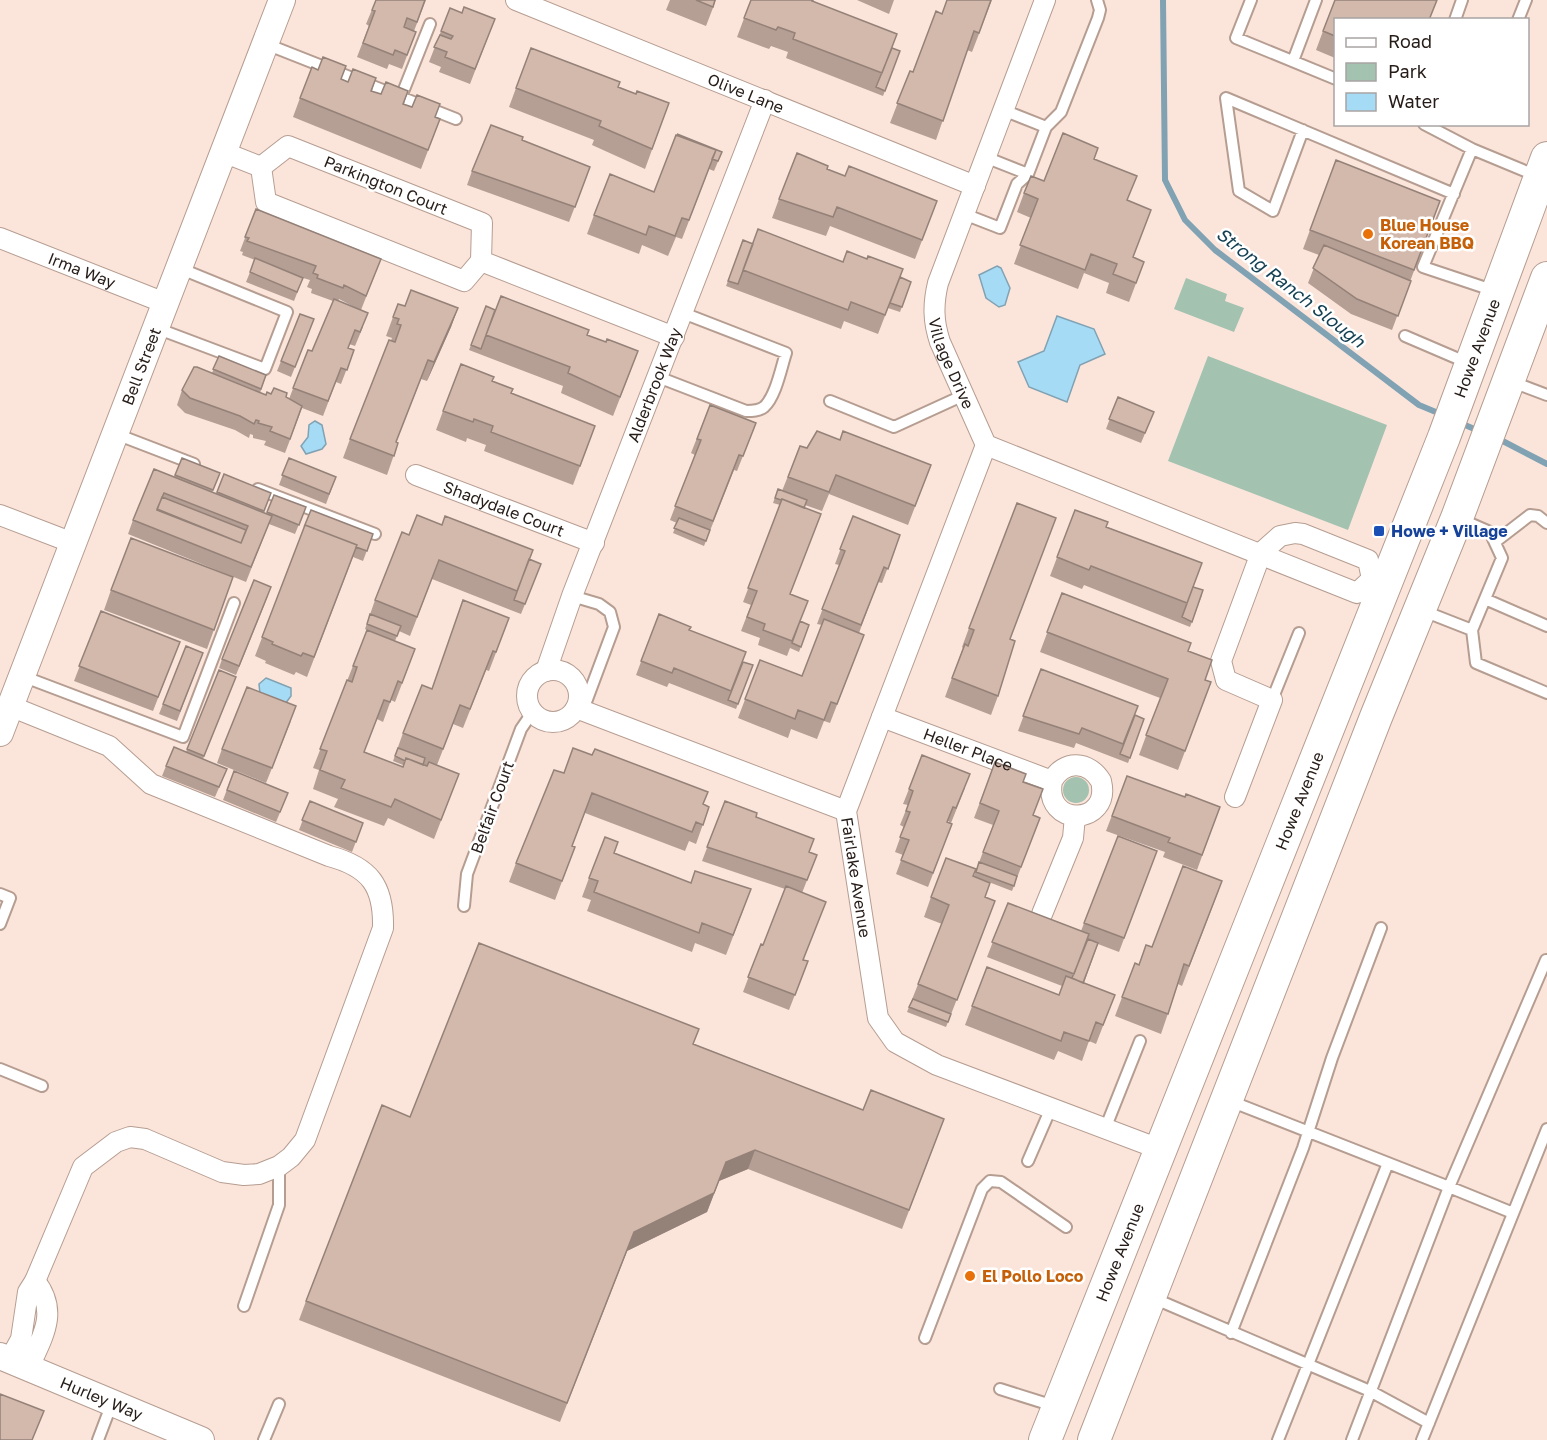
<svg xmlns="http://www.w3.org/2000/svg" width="1547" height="1440" viewBox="0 0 1547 1440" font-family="'Golos Text',sans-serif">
	<rect width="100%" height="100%" fill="#fbe5db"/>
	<path fill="#a3c2b0" d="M1186,278L1227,294L1225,301L1244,308L1234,332L1174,309Z
		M1208,356L1387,425L1348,530L1168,461Z
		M1063 790a13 13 0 1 1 26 0a13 13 0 1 1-26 0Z"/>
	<path fill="#a6dbf5" stroke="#80a2b3" stroke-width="1.5" d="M997,266L1001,268L1010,288L1005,305L999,307L986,298L979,275Z
		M1057,316L1094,329L1105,354L1080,365L1067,402L1029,387L1018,362L1044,351Z
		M315,421L322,425L326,444L322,449L306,454L301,446L308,437L309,425Z
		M266,678L291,688V696L285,704L260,694L259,684Z"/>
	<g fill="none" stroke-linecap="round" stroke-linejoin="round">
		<path stroke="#80a2b3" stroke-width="6" d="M1163,0L1165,180L1185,220L1215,250L1419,405L1443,415
			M1458,422L1479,431
			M1497,438L1547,464"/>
		<g stroke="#b69d91" stroke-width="14">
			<path id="service" d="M1251,0L1236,38L1336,79
				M1455,20L1462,0
				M1518,20L1526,0
				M266,44L456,119
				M1293,61L1316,0
				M401,97L430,24
				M1003,110L1046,127
				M1424,124L1472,149L1537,176
				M1303,130L1273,211L1239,191L1226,98L1454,194
				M1472,149L1423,267L1495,291
				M985,157L1028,174
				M964,214L1000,228L1017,184L1028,174L1046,127L1061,112L1098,18L1100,10L1097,0
				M156,328L265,369L287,312L179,268
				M1405,336L1468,363
				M658,377L746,411C752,411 759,411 764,407C776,396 781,368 786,353L683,313
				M1510,381L1547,395
				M830,401L894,427L964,395
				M116,434L194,464
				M258,489L375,534
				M1495,542L1530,515L1538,516L1547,523
				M572,596L599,604L610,612L614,627L583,710
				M1485,599L1547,626
				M1421,610L1472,630L1502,558L1490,532L1460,519
				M1472,630L1476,663L1547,693
				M22,676L183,737L234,603
				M1272,700L1299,633
				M0,894L10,898L0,924
				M464,906L467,874L521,729L532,713
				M0,1069L42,1086
				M1230,1101L1449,1187L1352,1440
				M1105,1129L1140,1041
				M1028,1161L1051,1108
				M1513,1213L1449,1187L1546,960
				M1153,1298L1370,1391L1429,1423
				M244,1306L279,1205V1166
				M1231,1333L1303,1148L1332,1058L1381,928
				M925,1338L982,1189L990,1181L1001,1182L1066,1227
				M1000,1389L1054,1406
				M98,1440L112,1403
				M264,1440L279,1404
				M1278,1440L1388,1163
				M1422,1440L1547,1129"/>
		</g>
		<g stroke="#b69d91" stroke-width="22">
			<g id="minor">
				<path id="s1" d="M516,0L975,186"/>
				<path id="s2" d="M1045,0L938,283C933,304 933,321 940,342L986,445L1357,593L1372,579"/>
				<path d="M288,146L482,223L481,261L464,281L266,202L261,167Z"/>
				<path d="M223,152L261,167"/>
				<path id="s3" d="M0,238L165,303"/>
				<path d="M481,261L674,337"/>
				<path id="s4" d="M986,445L846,811L878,1018L895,1042L937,1065L1162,1150"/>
				<path id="s5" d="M416,475L594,543"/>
				<path d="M0,515L73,543"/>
				<circle cx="553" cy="696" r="26"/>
				<path id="s6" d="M546,671L572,596L765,100"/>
				<path d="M10,706L109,746L151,784L329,856C370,867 384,886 383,928L305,1140L291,1157L279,1166L259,1174L244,1175L222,1172L145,1139L130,1137L116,1142L83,1167L35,1281"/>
				<path d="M576,708L846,811"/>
				<path id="s7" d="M882,717L1052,781C1043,828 1112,826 1101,781C1089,761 1064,759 1052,781"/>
				<path d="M1235,797L1272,700L1226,680L1221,661L1261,553L1280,536L1295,533L1303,534L1368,560L1372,579"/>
				<path d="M1042,914L1073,838L1075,816"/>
				<path d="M10,1359L21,1339L28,1292L35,1281C59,1311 43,1336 29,1367"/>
			</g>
		</g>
		<g stroke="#b69d91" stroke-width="28">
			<g id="tertiary">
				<path id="s8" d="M0,733L282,0"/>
				<path id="s9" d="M0,1356L201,1440"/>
			</g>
		</g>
		<g stroke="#b69d91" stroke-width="34">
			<g id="primary">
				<path id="s10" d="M1045,1440L1444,437L1547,158"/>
				<path d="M1094,1440L1376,717L1457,518L1547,278"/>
			</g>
		</g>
		<use href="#service" stroke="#fff" stroke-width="10"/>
		<use href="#minor" stroke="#fff" stroke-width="20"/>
		<use href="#tertiary" stroke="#fff" stroke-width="26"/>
		<use href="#primary" stroke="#fff" stroke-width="32"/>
	</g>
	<path fill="#b59e94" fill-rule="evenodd" d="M376,0H426L414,31L416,32L402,69L389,64L387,69L357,57L369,26L366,24Z
		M670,0H716L706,26L666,10Z
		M751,0L812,1L892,48L900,51L883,96L786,58L788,52L771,46L769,49L737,37Z
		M857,0H894L889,14Z
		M992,0L972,52L967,50L936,140L890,123L910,71L913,72L942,14Z
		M450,8L462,13L495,19L470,84L439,72L441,67L429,62Z
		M1335,20V58L1316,50L1323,31Z
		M346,66L341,79L348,82L376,78L372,91L381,94L408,91L404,104L440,119L421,169L293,117L300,98L318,70Z
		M618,87L636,94L669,103L645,169L592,145L594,140L509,107L516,88Z
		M522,140L590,167L569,222L467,185L472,171Z
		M1098,148L1094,159L1128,200L1133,258L1144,262L1129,302L1106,293L1109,283L1084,273L1078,289L1014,264L1031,218L1017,212L1024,193Z
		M722,152L714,171L709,169L682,239L676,237L668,256L642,245L639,254L587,234L594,215L654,192Z
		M1336,160L1440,201L1392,330L1351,314L1308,283L1319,255L1303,249Z
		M827,169L845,176L937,201L915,259L830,226L826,236L772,218L779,199Z
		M256,209L381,259L361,310L363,327L355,346L349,344L348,348L354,350L341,384L336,382L323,416L302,408L285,453L264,445L266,441L253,438V435L250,434L249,438L235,430L185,413L177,405L182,390L212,373L219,356L266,375L260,393L266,395L286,397L289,399L308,350L312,351L333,301L311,293L312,289L307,287L310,280L303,278L294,301L246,282L255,260L242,255L243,252L240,251ZM339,299L358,309L338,301Z
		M753,244L897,284L911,282L900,312L888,308L878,334L844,321L841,329L726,286L728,281Z
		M405,306L458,308L451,327L427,381L421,379L396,442L398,443L387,475L343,458L350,439L392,338L386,336L393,317Z
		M486,306L495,310L587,335L631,370L613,416L561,393L563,386L469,350Z
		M300,314L314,319L291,377L277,371Z
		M492,381L588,445L573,485L484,451L486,445L467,438L466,442L436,430L443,411Z
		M1118,397L1154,412L1141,443L1106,429Z
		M710,405L756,423L737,471L734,470L704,546L673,533L677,523L670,520L695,455L691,453Z
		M840,440L931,465L908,525L829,494L822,511L805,505L790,595L800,622L809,625L799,652L790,648L787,656L758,645L760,638L741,631L751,605L743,602L780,505L773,503L778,489L782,491L800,446L807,448Z
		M182,458L220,473L212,493L216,494L224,474L271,493L263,513L267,514L274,495L306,507L295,534L269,524L246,582L128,534L133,520L174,477Z
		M289,458L336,477L326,504L279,485Z
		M311,510L373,534L363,561L353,557L307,677L296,672L294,675L265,663L266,661L255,656Z
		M1075,510L1106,527L1193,587L1202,595L1190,627L1084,585L1082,589L1050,576Z
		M853,516L900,535L882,583L878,582L859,633L864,635L830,723L824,721L817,739L791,729L788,738L738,718L760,660L802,676L822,625L817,624L839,565L835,564Z
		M409,535L529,560L541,564L521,614L432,579L410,636L399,631L395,641L365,629L375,600Z
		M233,577L207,649L104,610L111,590Z
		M1062,593L1188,651L1205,680L1211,682L1178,770L1139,755L1160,698L1040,652Z
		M268,596L236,675L219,668L222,659Z
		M101,611L180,642L153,711L74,681Z
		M659,614L689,630L743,662L753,665L736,709L669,683L667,687L636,675Z
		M969,628L1010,639L998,696L991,715L945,697L963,648L962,647Z
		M367,630L408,668L395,702L391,700L383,722L377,719L364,752L403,767V765L393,761L403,733L432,689L502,637L489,671L486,670L463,728L453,724L437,765L459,774L434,839L388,818L384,826L334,807L338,799L313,789L319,770L313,768Z
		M186,646L203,653L177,721L159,714Z
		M1041,669L1134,716L1144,719L1128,763L1076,743L1074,748L1018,731Z
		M219,670L236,677L203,759L227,769L215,797L162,776L166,766L186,752Z
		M291,721L266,783L217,763L222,749Z
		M995,762L1024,782L1033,815L1040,818L1012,891L981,879L985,897L988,920L946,1027L907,1012L942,924L924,917L931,897L974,876L993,825L974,818Z
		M234,771L284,803L276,822L223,800Z
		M564,773L704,804L709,807L696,844L689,841L685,851L585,813L572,846L575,847L555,900L509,882L516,863Z
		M1127,776L1185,797L1220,807L1197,870L1163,857L1165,852L1106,831Z
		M965,788L951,823L948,821V822L952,824L928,887L896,874L903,855L895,852L904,827L900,825L908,805L903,804L909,789Z
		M310,801L363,823L352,852L299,830Z
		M725,801L756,817L809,852L817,855L802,893L804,960L808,961L789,1010L743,992L761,944L763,945L785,889L702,861Z
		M1118,836L1157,851L1119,952L1098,944L1084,983L1115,995L1096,1044L1089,1041L1082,1061L1058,1051L1054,1060L965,1025L987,967L1059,995L1062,986L987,957L1008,903L1081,931Z
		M614,853L744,908L726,955L695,943L692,952L587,911L591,900L582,897L589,878Z
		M1219,890L1182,986L1178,984L1161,1034L1115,1016L1135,963L1139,965Z
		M694,1044L863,1110L937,1138L902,1229L748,1169L719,1181L707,1212L627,1251L560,1422L299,1320L306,1301L410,1117Z"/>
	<path fill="#948178" d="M458,308L451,327L427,381L434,362Z
		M755,1150L748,1169L719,1181L707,1212L627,1251L560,1422L634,1232L726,1162Z"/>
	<path fill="#d3b8ac" stroke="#948178" stroke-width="1.5" fill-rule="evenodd" d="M376,0H425L417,22L407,18L404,27L416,32L407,55L395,50L393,55L363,43L375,11L372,10Z
		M696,0H715L713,7Z
		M751,0H813L812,1L897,34L882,73L793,39L795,33L778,27L776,30L744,18Z
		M947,0H991L979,33L974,31L943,121L897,103L910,71L913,72L936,11L942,14Z
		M1335,0H1437L1429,20H1335V36L1323,31Z
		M464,7L495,19L475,69L445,57L447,52L434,47L440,35L451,39L453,36L441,31L450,8L462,13Z
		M531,48L620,82L618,87L636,94L637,91L669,103L652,149L599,126L601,121L516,88Z
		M892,48L900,51L885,91L876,87Z
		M323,57L346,66L341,79L348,82L353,69L376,78L371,91L381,94L386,82L408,91L403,104L412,107L417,95L440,104L435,117L440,119L428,150L300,98L312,67L318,70Z
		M491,125L523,137L522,140L590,167L575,207L472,171Z
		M1063,133L1098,148L1094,159L1137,176L1127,200L1151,210L1133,257L1144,262L1136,283L1113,274L1117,264L1091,254L1085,270L1020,245L1038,199L1024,193L1031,176L1044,181Z
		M677,134L722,152L718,161L712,159L716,150Z
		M676,135L716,150L689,220L682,218L675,236L649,226L646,235L594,215L610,174L654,192Z
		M797,153L828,166L827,169L845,176L849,166L937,201L922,240L837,207L833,217L779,199Z
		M1336,160L1440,201L1414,270L1310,230Z
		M256,209L381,259L366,296L344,285L343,288L317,278L318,275L313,273L316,266L247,241L249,238L245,237Z
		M758,229L843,262L847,251L867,259L868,256L903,269L885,315L851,302L848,310L743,270Z
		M743,240L753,244L738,284L728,281Z
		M1324,245L1411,281L1398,316L1357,299L1313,268Z
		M255,258L303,278L297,292L250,272Z
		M900,277L911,282L902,307L890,303Z
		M411,290L458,308L434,362L428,360L396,442L398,443L394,456L350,439L389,340L395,342L401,325L397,324L399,319L393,317L398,304L405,306Z
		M501,296L589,330L587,335L606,342L607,339L638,351L620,397L568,373L570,367L486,335Z
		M334,299L368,313L360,332L355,330L348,348L354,350L347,370L341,368L328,401L293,388L308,350L312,351Z
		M486,306L495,310L481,349L471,345Z
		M300,314L314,319L295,367L281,361Z
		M219,356L266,375L261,389L213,369Z
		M461,364L494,377L492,381L513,389L511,393L595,426L580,466L491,432L493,426L474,419L473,422L443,411Z
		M194,367H197L266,395L267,392L271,394L274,388L287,393L286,397L302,406L290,439L270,431L272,427L258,423L259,421L256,420L254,424L240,416L190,398L182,390Z
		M1118,397L1154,412L1145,433L1109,419Z
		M710,405L756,423L743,456L739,455L713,521L675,506L701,440L697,439Z
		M817,431L840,440L843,431L931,465L915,506L836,475L829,492L788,477L800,446L807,448Z
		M182,458L220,473L213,490L175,475Z
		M289,458L336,477L329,494L282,475Z
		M154,469L272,516L251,567L133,520ZM164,493L248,526L241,543L157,509Z
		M224,474L271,493L264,511L217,492Z
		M778,489L807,500L804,508L782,499L781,500L775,498Z
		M274,495L306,507L299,525L267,512Z
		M162,497L246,530L241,543L157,510Z
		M782,499L821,514L790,594L808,601L792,641L763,630L765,624L747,617L757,591L748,588Z
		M1017,503L1056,518L1010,639L1015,641L998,696L952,678L965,644L968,646L974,630L969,628Z
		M311,510L373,534L367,551L356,547L357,545L305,525L304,527Z
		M1075,510L1108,522L1106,527L1202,563L1187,603L1091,566L1089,570L1057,557Z
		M417,515L442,525L445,516L533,550L517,591L439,560L417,617L375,600L402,532L409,535Z
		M853,516L900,535L888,569L884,567L861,625L822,609L845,551L840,549Z
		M679,518L710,530L706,541L674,528Z
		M305,525L357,545L314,657L303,653L301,656L272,644L273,642L262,637Z
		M131,538L233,577L214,630L111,590Z
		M529,559L541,564L525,604L514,600Z
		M254,580L271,587L239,666L222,659Z
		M1193,587L1203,590L1192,622L1182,617Z
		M1062,593L1191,643L1188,651L1212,660L1205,680L1211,682L1185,751L1146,735L1168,679L1047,632Z
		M463,600L509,618L496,652L493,651L470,709L460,705L443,749L403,733L422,685L432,689Z
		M101,611L180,642L158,697L79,666Z
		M370,614L401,626L397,636L367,624Z
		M659,614L691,627L689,630L746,652L731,691L674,668L672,673L641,661Z
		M824,619L864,635L837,704L831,702L824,720L798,710L795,719L745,699L760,660L802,676Z
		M800,621L809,625L801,647L792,643Z
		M367,630L415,649L402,683L398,681L390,702L384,700L364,752L403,767L406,758L427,766L429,762L459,774L441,820L395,799L391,807L341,788L345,780L320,770L327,751L320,749L347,680L352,682L357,667L353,666Z
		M186,646L203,653L180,711L163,704Z
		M743,662L753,665L738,704L728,700Z
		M1041,669L1138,706L1123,744L1082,728L1079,734L1023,716Z
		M219,670L236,677L204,756L187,749Z
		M247,687L296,706L272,768L222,749Z
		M1135,715L1144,719L1130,758L1120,754Z
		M174,747L227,769L219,787L166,766Z
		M398,748L425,758L423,765L406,758L405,761L395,756Z
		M573,748L592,755L595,749L708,792L703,804L709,807L703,825L696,822L692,832L592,793L572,846L575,847L562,881L516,863L554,770L564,773Z
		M922,755L970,774L956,808L953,807L947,822L952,824L933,873L901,860L909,840L900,837L910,812L906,811L913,791L909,789Z
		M995,762L1026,774L1023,782L1043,789L1033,815L1040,818L1021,867L983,852L999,811L980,803Z
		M234,771L288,793L280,812L227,790Z
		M1127,776L1185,797L1186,794L1220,807L1202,855L1168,842L1170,838L1112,816Z
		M310,801L363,823L356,842L302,820Z
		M725,801L757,813L756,817L814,839L809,852L817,855L807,880L707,847Z
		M1118,836L1157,851L1124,938L1084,923Z
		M605,837L618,842L614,853L691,883L695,871L751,889L733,935L702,923L699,933L594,892L598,881L589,878Z
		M946,858L976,869L973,876L990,883L985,897L995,901L957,1000L918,984L949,905L931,897Z
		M979,862L1017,876L1014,886L976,872Z
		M1183,866L1222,881L1189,966L1184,964L1168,1014L1122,997L1135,963L1139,965L1146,945L1152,947Z
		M786,886L826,902L803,960L808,961L795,995L748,977L761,944L763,945Z
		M1008,903L1089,934L1074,974L992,942Z
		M1088,939L1098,943L1083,983L1072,978Z
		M479,943L699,1029L693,1044L863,1110L871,1090L944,1119L909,1210L755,1150L726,1162L714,1193L634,1232L567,1403L306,1301L382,1105L410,1117Z
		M987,967L1059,995L1066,976L1115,995L1103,1025L1096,1022L1089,1041L1064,1032L1061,1041L972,1006Z
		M913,999L951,1014L948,1022L909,1007Z
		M0,1394L44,1411L32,1440H0Z"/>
	<g fill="#e8710a" stroke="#fff" stroke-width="2">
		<circle cx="1368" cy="234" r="6"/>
		<circle cx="970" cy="1276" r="6"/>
	</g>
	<rect fill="#1a4fb4" stroke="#fff" stroke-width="2" x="1373" y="525" width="12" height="12" rx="3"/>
	<g text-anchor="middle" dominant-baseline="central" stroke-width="5" stroke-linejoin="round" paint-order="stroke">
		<g font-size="16" fill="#261c18" stroke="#fff">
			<text stroke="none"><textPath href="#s1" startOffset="248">Olive Lane</textPath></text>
			<text transform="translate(386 185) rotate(22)">Parkington Court</text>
			<text stroke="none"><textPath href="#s3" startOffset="88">Irma Way</textPath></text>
			<text stroke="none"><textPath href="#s10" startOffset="1174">Howe Avenue</textPath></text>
			<text stroke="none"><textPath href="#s2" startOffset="386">Village Drive</textPath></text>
			<text stroke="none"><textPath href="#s8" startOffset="393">Bell Street</textPath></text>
			<text stroke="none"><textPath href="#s6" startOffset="306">Alderbrook Way</textPath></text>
			<text stroke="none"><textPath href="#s5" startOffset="94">Shadydale Court</textPath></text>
			<text stroke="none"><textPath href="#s7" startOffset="92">Heller Place</textPath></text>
			<text stroke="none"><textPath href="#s10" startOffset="688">Howe Avenue</textPath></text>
			<text transform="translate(492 807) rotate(-70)">Belfair Court</text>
			<text stroke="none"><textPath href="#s4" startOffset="459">Fairlake Avenue</textPath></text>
			<text stroke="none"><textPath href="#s10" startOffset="202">Howe Avenue</textPath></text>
			<text stroke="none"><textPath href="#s9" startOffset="110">Hurley Way</textPath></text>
		</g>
		<g font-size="16" font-weight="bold" fill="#c56008" stroke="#fff" text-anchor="start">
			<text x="1380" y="225">Blue House<tspan x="1380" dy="18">Korean BBQ</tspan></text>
			<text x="982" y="1276">El Pollo Loco</text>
		</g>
		<g font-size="16" font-weight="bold" fill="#164399" stroke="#fff" text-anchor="start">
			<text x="1391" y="531">Howe + Village</text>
		</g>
		<g font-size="18" font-style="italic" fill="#133f52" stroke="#fff">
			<text transform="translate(1291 287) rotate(38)">Strong Ranch Slough</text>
		</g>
	</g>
	<rect x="1334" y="18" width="195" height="108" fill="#ffffff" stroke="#a8a4a3" stroke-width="1.5"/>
	<rect x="1346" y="38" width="30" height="9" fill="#ffffff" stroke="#a8a4a3" stroke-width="1.5"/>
	<text x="1388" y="48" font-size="18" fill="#261c18">Road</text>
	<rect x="1346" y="63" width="30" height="18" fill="#a3c2b0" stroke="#a8a4a3" stroke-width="1.5"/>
	<text x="1388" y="78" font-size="18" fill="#261c18">Park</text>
	<rect x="1346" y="93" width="30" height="18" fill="#a6dbf5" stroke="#a8a4a3" stroke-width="1.5"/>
	<text x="1388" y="108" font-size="18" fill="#261c18">Water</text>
</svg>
